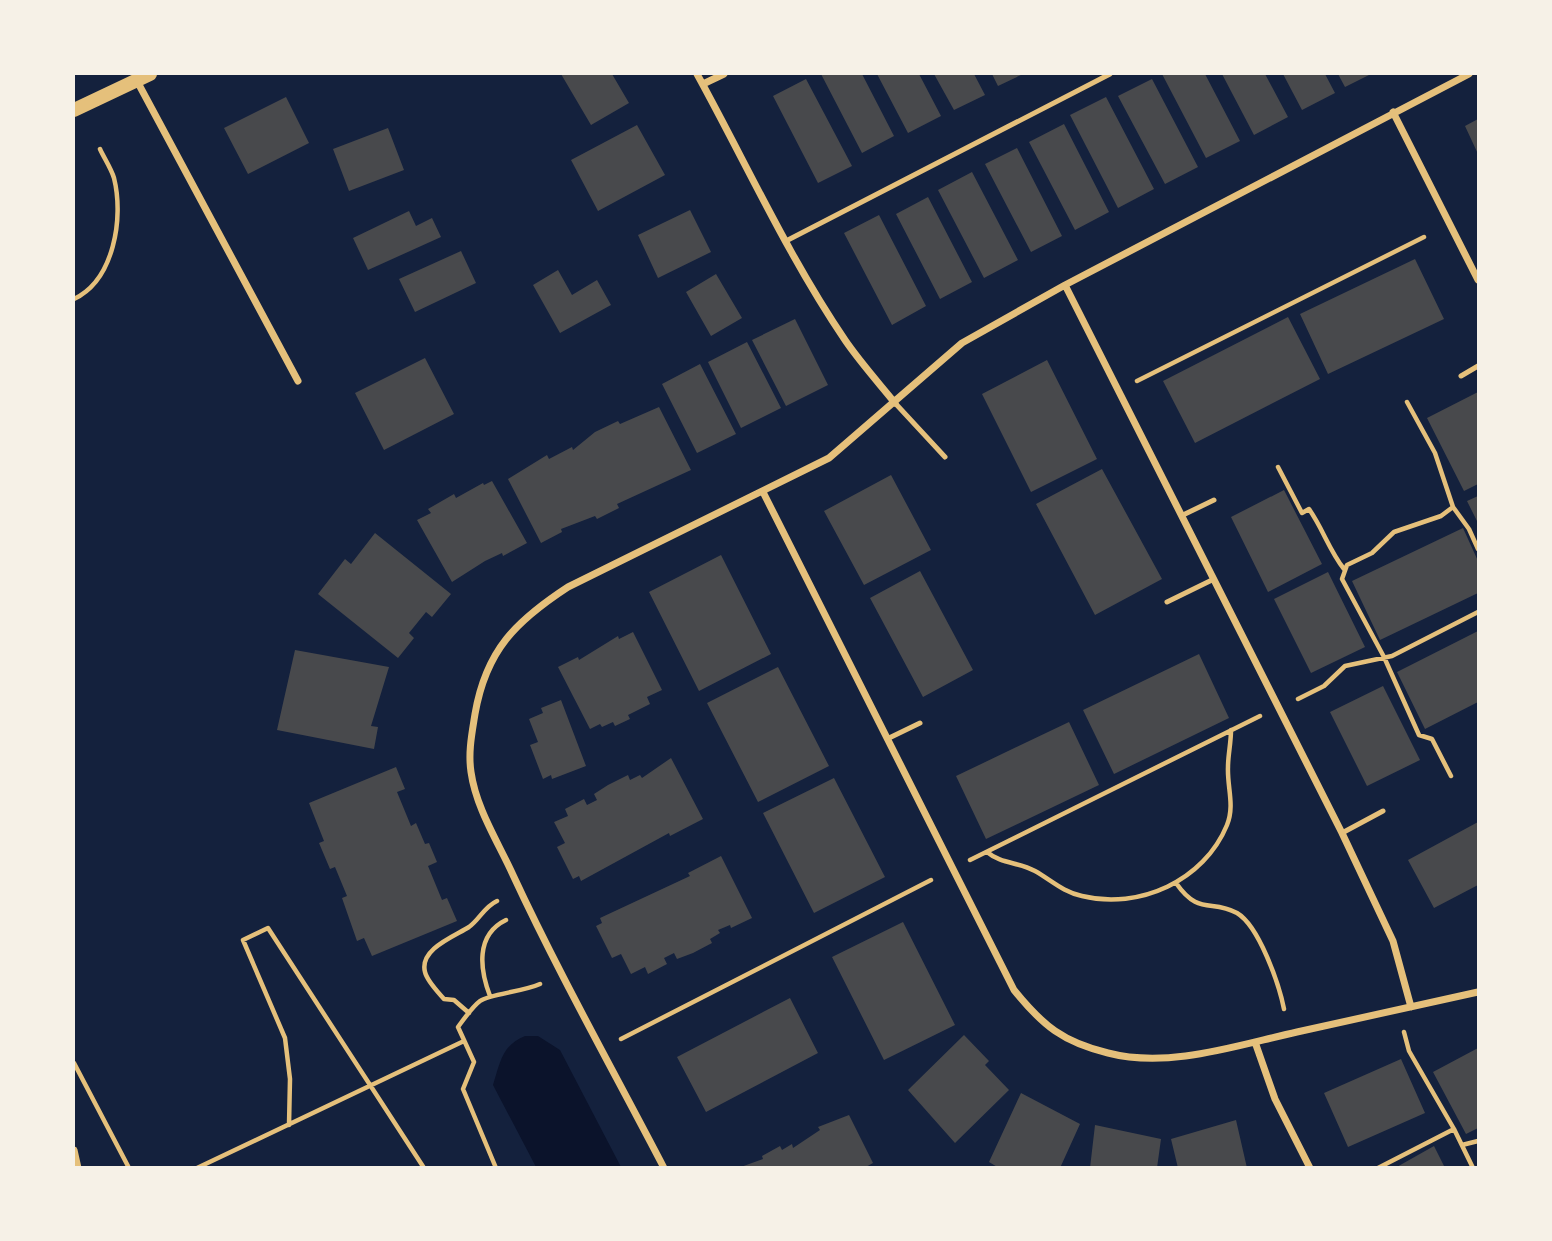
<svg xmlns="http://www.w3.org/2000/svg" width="1552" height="1241" viewBox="0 0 1552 1241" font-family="'Fira Sans',sans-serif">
	<rect width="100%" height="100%" fill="#14213d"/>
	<path fill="#0b132b" d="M525,1036H538L560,1050L621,1167H536L493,1085C500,1063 502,1045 525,1036Z"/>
	<path fill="#48494c" d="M561,74H612L629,103L591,125Z
		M821,74H862L894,136L862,153Z
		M877,74H919L941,116L908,133Z
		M934,74H974L985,95L954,110Z
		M992,74H1023L998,86Z
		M1162,74H1205L1240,141L1206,158Z
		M1222,74H1265L1288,117L1254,135Z
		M1283,74H1325L1335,93L1302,110Z
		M1338,74H1371L1345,87Z
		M806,79L852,166L818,183L773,96Z
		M1152,79L1198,167L1165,184L1118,96Z
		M286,97L309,143L248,174L224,128Z
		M1106,97L1154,189L1118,208L1070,115Z
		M1478,119V154L1465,126Z
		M1064,124L1109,212L1075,230L1029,142Z
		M637,125L665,175L598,211L571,160Z
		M388,128L404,170L349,191L333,149Z
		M1017,148L1062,236L1031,252L985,164Z
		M972,172L1018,260L984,278L938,190Z
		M928,197L972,282L940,299L896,214Z
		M690,210L711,252L658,278L638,235Z
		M409,211L416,226L432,218L441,237L368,270L353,238Z
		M879,215L926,306L892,325L844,233Z
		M461,251L476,283L415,312L399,279Z
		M1415,259L1444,319L1328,374L1300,314Z
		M558,270L572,295L597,280L611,305L560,333L533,285Z
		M716,274L742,318L711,336L686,292Z
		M1288,317L1320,379L1195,443L1163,381Z
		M795,319L828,385L786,406L752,340Z
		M747,342L781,408L741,428L708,362Z
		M425,358L454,414L384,450L355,393Z
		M1047,360L1097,459L1031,492L982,394Z
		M700,364L736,434L697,453L662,384Z
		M1478,392V484L1464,491L1427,418Z
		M659,407L691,470L617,504L619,508L597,519L595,516L561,529L562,532L541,543L508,479L547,455L549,459L572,447L573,450L595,432L618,421L620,424Z
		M1102,469L1162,579L1095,615L1036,504Z
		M891,475L931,550L864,585L824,511Z
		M492,481L527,543L503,556L502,553L485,561L452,582L417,520L431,513L428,509L454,494L456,498L483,483L484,485Z
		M1284,490L1322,564L1268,592L1231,517Z
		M1478,496V523L1467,501Z
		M1463,528L1478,561V593L1380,640L1352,581Z
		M375,533L451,594L432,617L426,612L409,633L414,638L398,658L318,594L345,559L351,564Z
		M721,555L771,654L699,691L649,592Z
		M920,571L973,670L923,697L870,598Z
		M1328,572L1365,647L1311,673L1274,599Z
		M1478,631V702L1425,729L1397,672Z
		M633,632L662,690L647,697L650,704L628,715L630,719L615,726L613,722L602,727L600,724L590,729L558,667L578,657L579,660L618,636L619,639Z
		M295,650L389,667L371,726L378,727L374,749L277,730Z
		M1199,654L1229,718L1114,774L1083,710Z
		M778,667L829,766L758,802L707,703Z
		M1383,686L1420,760L1367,786L1330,712Z
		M561,700L586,766L552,779L551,775L543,779L530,745L538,742L529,719L543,713L541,708Z
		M1069,722L1099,785L986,839L956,776Z
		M671,758L703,819L670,836L669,833L581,881L579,876L573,879L557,847L565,843L554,822L568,816L565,809L584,799L587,805L597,800L594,794L608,785L628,775L630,780L640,775L642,778Z
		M396,767L405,789L397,792L411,826L416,823L425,844L429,843L437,862L428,866L442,900L447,898L457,921L372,956L364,938L357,941L342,898L347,896L335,867L330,869L319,843L324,841L309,803Z
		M834,778L885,877L814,913L763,813Z
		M1478,822V885L1434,908L1408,860Z
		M721,856L752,918L731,928L730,925L718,930L720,933L710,939L712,943L693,953L677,959L674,953L664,958L667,964L648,974L645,967L631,974L621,954L612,958L596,926L602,923L600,918L690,876L688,873Z
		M903,922L955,1025L884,1060L832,957Z
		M790,998L818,1053L706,1112L677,1057Z
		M964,1035L989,1061L985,1065L1009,1090L955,1143L908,1090Z
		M1478,1048V1128L1466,1134L1433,1072Z
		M1401,1059L1425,1113L1348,1147L1324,1093Z
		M1021,1093L1080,1124L1060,1168H999L989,1162Z
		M849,1115L873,1163L864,1168H738L763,1159L762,1156L780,1146L782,1150L792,1144L793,1148L820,1130L818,1127Z
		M1236,1120L1247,1168H1178L1171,1139Z
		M1095,1125L1161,1139L1157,1168H1090Z
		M1434,1146L1445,1168H1395Z"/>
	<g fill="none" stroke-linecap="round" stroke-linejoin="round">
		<path stroke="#e5c07b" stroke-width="4.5" d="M74,299C114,280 124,218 114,178C111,168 104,158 100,149
			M1137,381L1424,237
			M1407,402L1435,453L1453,507L1441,516L1394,532L1372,553L1347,565L1342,579L1384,657L1419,735L1432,739L1451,776
			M1278,467L1302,513L1309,509C1323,529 1329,550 1344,569
			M1453,507L1469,529L1478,549
			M1298,699L1324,686L1345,666L1392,656L1478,612
			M987,852C1001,864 1019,862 1035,871C1051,880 1063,892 1082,896C1139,910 1204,881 1227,825C1235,805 1227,787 1228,767C1228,755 1231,743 1231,730
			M970,860L1260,716
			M1176,883C1199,916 1211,899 1237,913C1259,926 1279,984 1284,1009
			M490,996C480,970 475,935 506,920
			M469,1013L454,1000L444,999C438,992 427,981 425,972C419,949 455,936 469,927C480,919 484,907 497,901
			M621,1039L931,880
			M74,1063L129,1168
			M289,1125L290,1079L285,1038L243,940L268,928L424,1168
			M1454,1129L1473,1168
			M1462,1145L1478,1141
			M197,1168L464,1041
			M496,1168L463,1089L474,1062L458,1027C464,1019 472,1007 480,1001C490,994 522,992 540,984
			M1378,1168L1454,1129L1409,1051L1404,1032"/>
		<path stroke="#e5c07b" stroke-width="5" d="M786,241L1110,74
			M1461,376L1478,366
			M895,403L945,457
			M1183,515L1214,500
			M1167,602L1214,579
			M887,739L920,723
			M1342,833L1383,811"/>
		<path stroke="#e5c07b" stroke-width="7" d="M697,74C746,163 788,256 845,340C860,362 878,382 895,403
			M137,81L298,381
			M703,84L724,74
			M1393,112L1478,280
			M1065,285L1342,833L1393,941L1411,1007
			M763,492L1014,990C1043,1026 1063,1042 1108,1053C1169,1069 1238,1045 1297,1032C1358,1019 1418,1005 1478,992
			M1255,1042L1275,1099L1310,1168
			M74,1150L78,1168
			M664,1168C613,1070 559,974 513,875C498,842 476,808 471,772C468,752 472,733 475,714C486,650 516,621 568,587L829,458L962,343L1065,285L1469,74"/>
		<path stroke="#e5c07b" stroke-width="14" d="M74,110L150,74"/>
	</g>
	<rect width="1552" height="1241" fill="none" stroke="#f6f1e7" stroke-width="150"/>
</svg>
